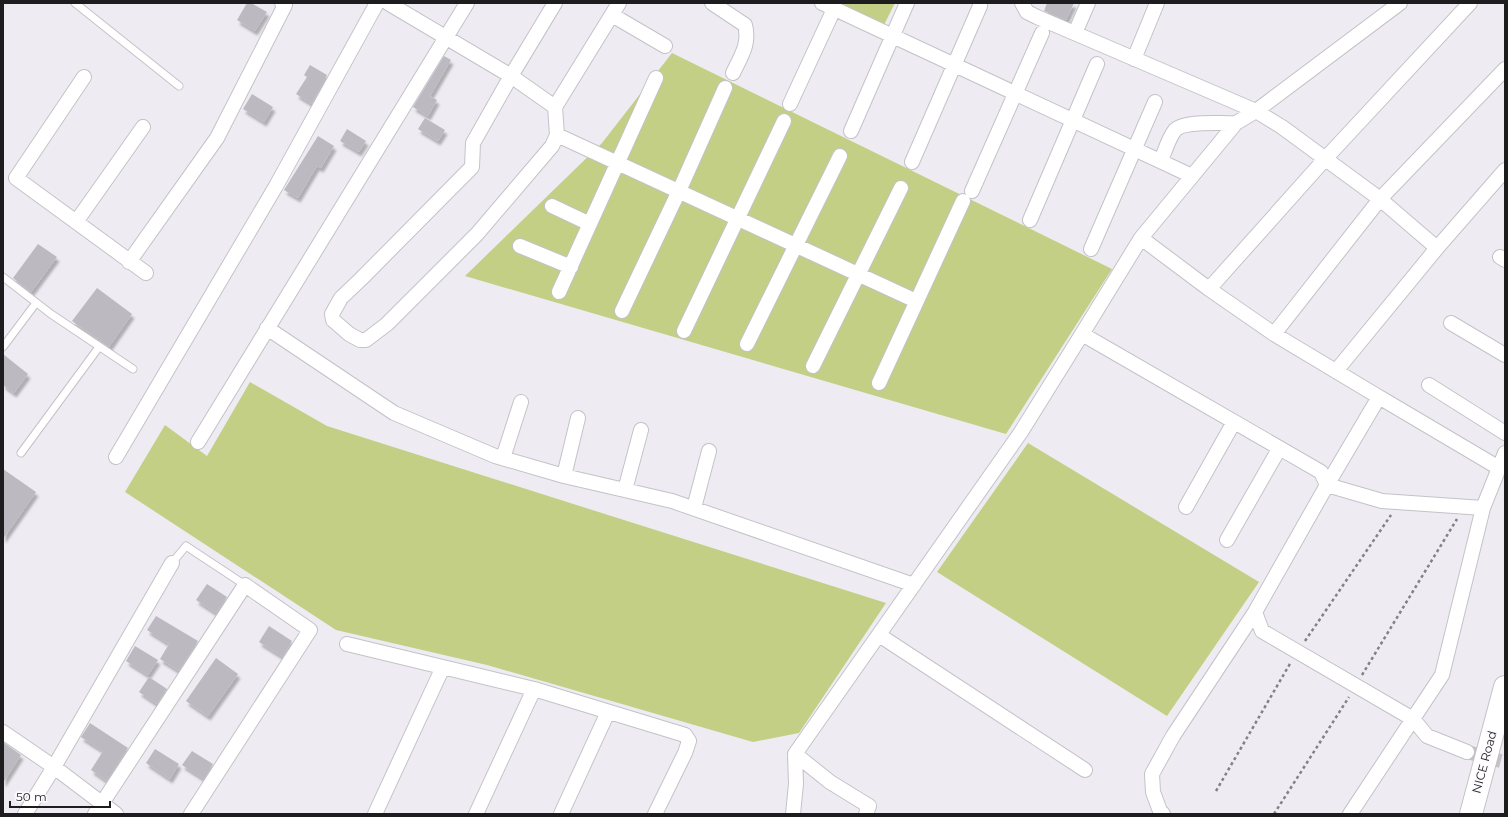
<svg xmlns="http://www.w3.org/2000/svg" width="1508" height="817" viewBox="0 0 1508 817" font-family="Montserrat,sans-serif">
	<defs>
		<filter id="shadow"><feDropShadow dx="2.5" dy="4.5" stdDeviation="1" flood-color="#0004"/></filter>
	</defs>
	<rect width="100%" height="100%" fill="#eeecf2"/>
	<path fill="#c2cf85" d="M841,3H895L884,25Z
		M672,53L1112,269L1006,434L465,276L602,143Z
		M250,382L327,426L886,603L799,733L753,742L487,665L336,630L125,492L165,425L207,456Z
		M1028,443L1259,582L1167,716L937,572Z"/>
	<path fill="#bcbac0" filter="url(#shadow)" d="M247,3H251L267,12L255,31L237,20Z
		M1047,3H1074L1066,20L1044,11Z
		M444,56L451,60L430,96L437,100L428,116L413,107Z
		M310,65L327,75L312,104L296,94L307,77L304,75Z
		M252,94L273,107L264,122L243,109Z
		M425,118L445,130L438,141L418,129Z
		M347,129L366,141L359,152L340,141Z
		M318,136L334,146L321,168L317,166L298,198L284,190Z
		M38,244L57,257L31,292L13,278Z
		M97,288L132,314L109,347L72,321Z
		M3,354L28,374L14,393L3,385Z
		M3,469L36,492L3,539Z
		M207,584L227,597L216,613L196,600Z
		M156,616L198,641L179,671L160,659L169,644L147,630Z
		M269,626L292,641L283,657L259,642Z
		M135,646L158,660L148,675L126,661Z
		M216,658L238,674L208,716L186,701Z
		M149,677L167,689L157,704L139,692Z
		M90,723L128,748L107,781L91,770L103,751L81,737Z
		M3,742L21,755L3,783Z
		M155,749L179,764L170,779L146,763Z
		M192,751L213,764L204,779L182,765Z"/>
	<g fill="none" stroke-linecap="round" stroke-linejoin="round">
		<path stroke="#c4c2c8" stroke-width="14" stroke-dasharray="14 7" stroke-linecap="butt" d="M1467,752L1505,762"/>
		<g stroke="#c4c2c7" stroke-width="9">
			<path id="service" d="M75,3L179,86
				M3,277L51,314L133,369
				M3,347L36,303
				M21,453L99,347
				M172,563L186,546L245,585"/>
		</g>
		<g stroke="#c4c2c7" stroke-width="16">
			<path id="minor" d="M388,3L511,76L555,107
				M555,3L511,76L473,143L472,167L361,279L341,298L332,314L333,320L349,334L360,340H366L387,324L477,234L552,146L557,135L555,107L619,3
				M712,3L745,25C750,44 741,56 733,73
				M822,3L1192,176
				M1022,3L1027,12L1037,17L1256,111L1282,127L1380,199L1274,334
				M612,15L665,46
				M1075,33L1088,3
				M1134,59L1157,3
				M84,77L16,178L146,273
				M790,104L834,9
				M851,131L907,3
				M557,135L916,301
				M1161,161C1165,151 1168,139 1175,130C1185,120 1221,124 1236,123
				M912,162L980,6
				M972,191L1042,33
				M552,206L590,224
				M1030,220L1097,64
				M76,222L143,127
				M1141,238L1209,289L1325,159L1470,3
				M520,246L571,267
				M1437,248L1505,170
				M1091,249L1155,102
				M1500,257L1505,260
				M129,262L217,138L285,5L282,3
				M1209,289L1274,334L1379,397
				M559,292L656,78
				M622,311L679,191L725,88
				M1451,323L1505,355
				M267,328L394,413L495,456L564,476L672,501L914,585
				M684,331L784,121
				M1082,334L1141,238L1236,123L1256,111L1400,3
				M747,344L840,156
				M813,366L901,188
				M1336,371L1437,248L1380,199L1505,69
				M879,383L963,201
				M1429,385L1505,433
				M198,442L467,3
				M116,457L276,186L377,3
				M503,458L521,402
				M1499,468L1505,453
				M564,476L578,418
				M625,490L641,430
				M1186,507L1234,422
				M694,508L709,451
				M1227,540L1279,449
				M1255,612L1262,631L1413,719L1427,736L1467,752
				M879,635L1085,770
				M347,644L534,689L685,735L689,741L685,753L655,814
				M3,732L54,767L116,814
				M25,814L54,767L172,563
				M95,814L245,585L310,630L191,814
				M375,814L443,667
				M476,814L534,689
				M561,814L608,712
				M793,814L796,784L795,754
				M866,814L869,806L830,782L795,754L1021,432L1082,334L1321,472L1327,485L1382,501L1483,508L1442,675L1350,814
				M1163,814L1160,811L1153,792L1152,774L1173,736L1255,612L1327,485L1379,397L1499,468L1483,508"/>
		</g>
		<g stroke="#c4c2c7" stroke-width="24">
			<path id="motorway" d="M1471,814L1505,687"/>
		</g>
		<path stroke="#828185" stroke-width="2.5" stroke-dasharray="3 3" stroke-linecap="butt" d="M1305,641L1391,515
			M1362,675L1457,519
			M1216,791L1291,662
			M1274,814L1349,697"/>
		<use href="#service" stroke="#fff" stroke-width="7"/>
		<use href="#minor" stroke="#fff" stroke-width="14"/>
		<use href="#motorway" stroke="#fff" stroke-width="22"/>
	</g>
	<g text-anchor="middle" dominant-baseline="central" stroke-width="3" stroke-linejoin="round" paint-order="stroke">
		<g font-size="12" fill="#1d1c1e" stroke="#fcfaff">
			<text transform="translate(1484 762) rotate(-75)">NICE Road</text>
		</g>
	</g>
	<rect width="1508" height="817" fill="none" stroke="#1d1c1e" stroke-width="8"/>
	<path d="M10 801v6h100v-6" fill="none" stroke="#1d1c1e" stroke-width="2"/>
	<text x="16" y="801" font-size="12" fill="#1d1c1e" stroke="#fcfaff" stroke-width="3" paint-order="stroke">50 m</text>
</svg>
